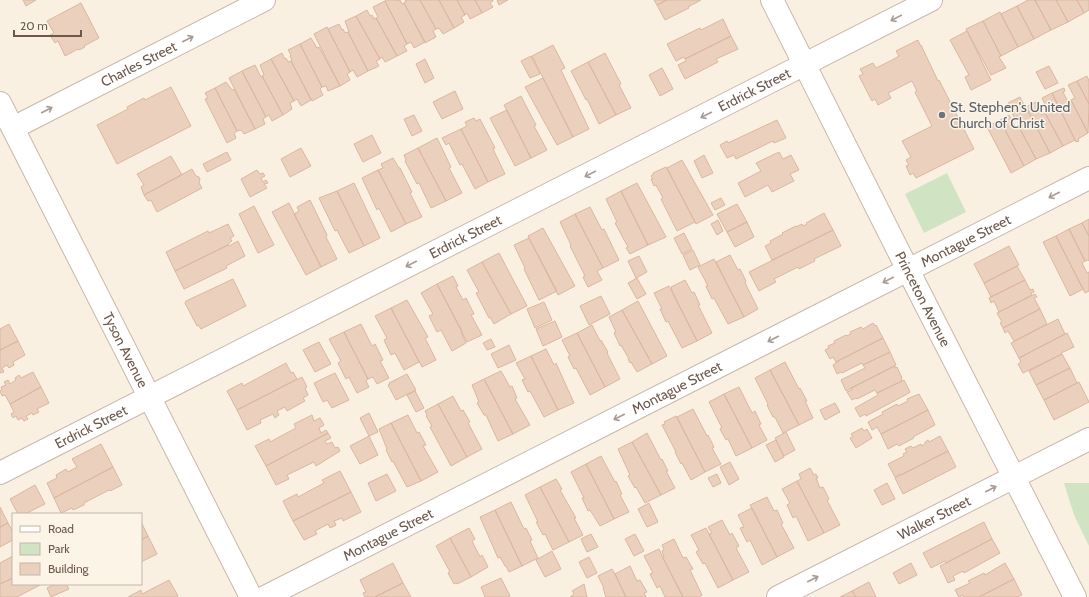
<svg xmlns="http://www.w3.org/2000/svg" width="1089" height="597" viewBox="0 0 1089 597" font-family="Cabin,sans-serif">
	<rect width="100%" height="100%" fill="#f9f0e2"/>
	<path fill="#d0e4c3" d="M947,173L966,212L924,233L905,194Z
		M1064,483H1089V546L1074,515Z"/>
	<path fill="#ebd0bd" stroke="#dbb79f" d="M23,0H36L26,6Z
		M386,0H398V1L400,0L402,4L404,3L425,42L414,48L411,42L407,44L385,1Z
		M405,0H420L436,29L433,31L436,37L425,43L404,3L406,2Z
		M420,0H439L454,28L443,34L439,28L436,29Z
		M439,0H457L465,15L461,17L464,22L454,28Z
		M457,0H475L482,13L470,19L467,13L465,15Z
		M475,0H493V1L490,3L493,7L482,13Z
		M497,0H508L499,5Z
		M654,0H667L657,5Z
		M667,0H701L688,7L689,8L665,20L657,5Z
		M1028,0H1035L1051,30L1034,39L1017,6Z
		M1035,0H1056L1068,22L1051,30Z
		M1056,0H1077L1084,13L1068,22Z
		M1077,0H1089V10L1084,13Z
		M385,1L407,44L404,46L407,51L397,56L376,18L378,17L373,7Z
		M81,3L99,38L84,46L85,47L79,50L78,49L65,56L58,41L55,43L50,35L54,33L47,21Z
		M1017,6L1034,39L1018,47L1001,14Z
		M367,10L370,16L372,15L374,19L376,18L397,56L385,62L382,57L380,59L356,16Z
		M1000,12L1018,47L1001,56L983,21Z
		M356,16L380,59L376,61L379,66L368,71L348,32H349L345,21Z
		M723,19L731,36L685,59L684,57L676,61L667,44L700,28L701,30Z
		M983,21L1001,56L999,57L1006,68L991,75L966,29Z
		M339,24L342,30L343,29L345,33L348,32L368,71L357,77L353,70L350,72L328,29Z
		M327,27L350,72L347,74L350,80L340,86L314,34Z
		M967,31L991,80L971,90L965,77L969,75L950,40Z
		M731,36L738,49L716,59L718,62L685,79L678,65L686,61L685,59Z
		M311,38L317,48L319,47L340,86L328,91L326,86L322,87L300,44Z
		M918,40L920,45H921L938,81L939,80L974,149L916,178L913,173L910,175L906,166L909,165L906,160L911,157L902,141L932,126L915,92L917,91L912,81L888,93L891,98L878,105L875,99L872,101L859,76L863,74L860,69L873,63L876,68L892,60L899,56L896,51Z
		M300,44L322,87L320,89L323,95L312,101L291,61L292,60L290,56L291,55L288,50Z
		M553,45L565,68L561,70L589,129L573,137L532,56Z
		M282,53L285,59L286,58L288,62L291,61L311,100L301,106L297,99L294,101L271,59Z
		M605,53L621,84L619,85L631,108L616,115L588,62Z
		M531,56L540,74L530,78L521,61Z
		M271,59L294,101L290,103L292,109L283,115L262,76L264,75L260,65Z
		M425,59L434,78L425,83L416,64Z
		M588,62L616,115L599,124L587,99L586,100L571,71Z
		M255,65L261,77L262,76L283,115L272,121L269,115L266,117L242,71Z
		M1049,66L1058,83L1045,89L1036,72Z
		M662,68L673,89L660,96L649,75Z
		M242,71L266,117L263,119L265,124L255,129L229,78Z
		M1087,76L1089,81V104L1077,81Z
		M543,78L573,137L557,145L525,87Z
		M1077,81L1089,104L1088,133L1071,100L1075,98L1068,85Z
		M226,82L232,90L234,89L255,129L244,134L241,130L237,131L215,88Z
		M171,87L191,126L117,164L97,125L128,109L127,107L144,98L145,100Z
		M215,88L237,131L234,133L236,138L227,143L205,99L208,98L205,93Z
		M1064,88L1065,91L1063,92L1068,102L1071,100L1088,133L1078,139L1079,141L1076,142L1052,93Z
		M455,91L463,109L442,119L433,102Z
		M1052,93L1075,140L1063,146L1045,113L1048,111L1042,98Z
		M521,96L536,125L534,126L547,150L531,158L504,105Z
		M1020,97L1025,107H1026L1050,153L1036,159L1019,127L1023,125L1018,116L1014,117L1008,103Z
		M1036,102L1042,115L1045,113L1063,146L1050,153L1026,107Z
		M507,110L531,158L515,166L490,118Z
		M414,115L422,131L412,136L404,119Z
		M1009,115L1016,128L1019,127L1036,159L1024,166L1000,120Z
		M474,118L476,121L480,119L495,148L493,149L505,174L488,182L461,129L467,126L465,122Z
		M777,120L786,138L774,143L773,141L736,159L734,155L727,158L720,145L727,141L728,143Z
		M1000,120L1024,166L1011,173L987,127Z
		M461,129L488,182L475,189L462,164L460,165L449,143L446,145L442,138Z
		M372,135L381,153L363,162L354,144Z
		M437,138L451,167L449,168L462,193L446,201L418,148Z
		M301,148L311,166L290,177L281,159Z
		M418,148L446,201L431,208L419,183L417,184L405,161L406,160L404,155Z
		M227,152L231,160L207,172L203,164Z
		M779,152L783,159L791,155L799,170L790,174L794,181L772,192L768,185L745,197L738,183L761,171L756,163Z
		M704,155L713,173L702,178L694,161Z
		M171,156L182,175L144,195L141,187L144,185L137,174Z
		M393,158L399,168H400L412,192L410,193L422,217L406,224L378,170L383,168L381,164Z
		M682,160L713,215L696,224L667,168Z
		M666,167L695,222L677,231L661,199L663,198L656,185L654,186L651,179H653L651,176L653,175V173Z
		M192,169L196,176L199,177L200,179L199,183L202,188L157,212L151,200L148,201L144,195Z
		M257,170L260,174L263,173L265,176L261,178L263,182L266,180L268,183L264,184L267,188L250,197L241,179Z
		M378,170L406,224L391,232L379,208L377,210L362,178Z
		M354,183L380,238L364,246L337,191Z
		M637,183L666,237L648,245L621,191Z
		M337,191L364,246L349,253L337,230L335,231L319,198Z
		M621,191L648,245L630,254L626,248L628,247L615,223L617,222L606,199Z
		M721,198L725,205L715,210L711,203Z
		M310,200L327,235L326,237L337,259L321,267L294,214L299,211L297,207Z
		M289,203L321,267L306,275L272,212Z
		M737,204L747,222L727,232L717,214Z
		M254,206L274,245L258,253L239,214Z
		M590,207L602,230L604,229L619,260L603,268L575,214Z
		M824,213L833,230L772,260L765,246L771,243L770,241L783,234L782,233L796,226V227L802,224L803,226L807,224L806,223Z
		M575,214L603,268L597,271L602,280L588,287L583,277L585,276L570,246L571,245L560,222Z
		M1089,219V236L1082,223Z
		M718,220L723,231L717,235L711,224Z
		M747,222L754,237L735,247L727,232Z
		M1082,223L1089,236V261L1088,260L1085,261L1069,229Z
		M228,224L234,236L230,238L232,241L228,244V245L175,271L166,252L208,231L209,233Z
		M543,228L575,286L558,295L528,236Z
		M1069,229L1085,261L1082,263L1087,273L1089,272V291L1085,293L1056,236Z
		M833,230L841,246L814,259L815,261L799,269L798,267L774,279L776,282L759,291L749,272Z
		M684,233L692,249L682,254L674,238Z
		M1056,236L1083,289L1070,296L1043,242Z
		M529,238L557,291L539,300L524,269L525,268L514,245Z
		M238,241L245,256L226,266L227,268L184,289L175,271L228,245L229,246Z
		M1009,246L1019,265L984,283L974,264Z
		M693,250L700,265L690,270L683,255Z
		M499,253L527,306L511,314L482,262Z
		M730,255L738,270L740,269L746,281L745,282L747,287L758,309L744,317L716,262Z
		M639,256L647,272L636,278L628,261Z
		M714,259L744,317L728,324L714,298L712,299L706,286H708L698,267Z
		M482,262L511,314L494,324L490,317L489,318L476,293L479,292L467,270Z
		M1017,266L1025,280L991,297L984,283Z
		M453,276L458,286L456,287L463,300L466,298L474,314L471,315L482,335L467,342L437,284Z
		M637,278L646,294L637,299L628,283Z
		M233,279L246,306L201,329L198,325L197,326L185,303L186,301Z
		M685,280L692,293L694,292L700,305H698L712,333L697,341L672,291V290L671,287Z
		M1025,280L1030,290L1033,289L1034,292L1031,293L1032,295L999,312L994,301L991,303L989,298Z
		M437,284L462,331L461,332L466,343L452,351L441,330L437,332L429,316L433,314L421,293Z
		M669,286L697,341L682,348L668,321L666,322L660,309H662L654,293Z
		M1035,294L1037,297L1034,298L1040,309L1003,328L1000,323L1002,322L997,313Z
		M601,296L610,314L589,325L580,306Z
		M407,300L428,337L425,338L436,360L422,367L391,308Z
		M638,301L667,356L652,364L622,310Z
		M544,302L552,320L535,328L527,309Z
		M391,308L419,362L404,370L395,353L391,355L384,340L387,338L375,316Z
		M1040,309L1047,324L1014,341L1008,331L1005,333L1003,328Z
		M622,310L652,364L637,372L631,362L630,363L628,359H629L621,345L620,346L614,333L616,332L609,317Z
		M1058,319L1065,334L1019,358L1011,343Z
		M555,321L562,337L543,346L536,329Z
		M873,323L875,326L876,325L883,338L836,362L833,357L830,359L825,350L829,348L828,346L835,343L834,341L846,335V336L851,334L850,332L861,327L863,329Z
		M9,324L18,341L0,350V329Z
		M361,324L372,346L375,344L383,360L380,361L389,378L377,384L373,377L368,379L344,332Z
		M592,325L600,341L601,340L608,352L607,353L620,379L605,387L577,333Z
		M344,332L368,379L366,381L369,387L357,393L349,377L346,379L338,363L341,361L329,339Z
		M577,333L605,387L590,395L576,368L574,369L568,357L570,356L562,340Z
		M1067,333L1074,347L1061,353L1062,354L1023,373L1018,364L1021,362L1019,358Z
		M883,338L890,352L863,365L862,363L842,373L841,372L837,374L833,365L836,363V362Z
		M491,339L495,347L487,350L483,343Z
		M18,341L25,355L13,362L14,365L9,368L7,365L2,368L4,372L0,373V350Z
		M319,342L331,364L315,372L303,350Z
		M509,345L516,360L498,368L491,354Z
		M546,349L554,365L556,363L574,403L558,410L531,356Z
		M890,352L896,365L846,391L841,380L865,368L863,365Z
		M1062,354L1070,368L1036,385L1029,371Z
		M531,356L558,410L544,417L530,391L528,392L522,380L525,379L516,363Z
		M785,362L799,389L800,388L807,401H805L813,418L799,425L770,370Z
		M286,363L291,373L293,372L297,379L237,410L227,391L242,383L243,386Z
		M895,366V368L897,367L902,378L901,379L902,381L877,393L875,390L857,399L856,398L852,400L847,392L852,390L851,388Z
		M1070,368L1077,383L1044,400L1036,385Z
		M770,370L799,425L783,433L775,417H773L767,405L768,404L755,378Z
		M501,371L510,387L512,386L517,398L515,399L530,425L513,434L484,379Z
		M33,372L41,387L10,404L5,395L2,396L0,391L2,389L1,387L6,385L4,382L8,380L10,384L16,380L15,378L19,375L21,378Z
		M335,373L349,400L332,408L327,400L323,402L314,383Z
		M407,374L416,390L396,400L388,385L390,384L389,383Z
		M302,377L307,387L305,388L308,395L303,398L305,401L287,411L285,407L277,411L279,415L275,418L273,414L260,420L261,423L247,430L237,410Z
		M484,379L513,434L498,441L486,415H484L477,403L479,402L472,385Z
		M904,380L910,392L909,393L866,416L865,414L860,417L855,408L878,395L877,393Z
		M1079,382L1089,402L1054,420L1044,400Z
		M41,387L49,403L37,409L39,412L33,415L32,413L26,416L28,419L24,421L22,418L18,420L16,416L13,418L11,414L14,412L10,404Z
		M739,387L752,413L755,411L761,424L759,425L767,440L752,448L724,394Z
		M415,391L424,408L416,412L407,395Z
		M724,394L752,448L736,456L728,439L726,440L720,429L722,428L709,402Z
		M919,394L928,410L881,434L877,427L872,430L868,422L883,414L882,412L897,404L898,406L908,401L907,399Z
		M453,396L461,411L463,410L470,422L468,423L482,449L467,457L438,404Z
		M835,403L840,412L825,420L820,410Z
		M438,404L467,457L451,466L430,427L432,426L426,416L427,415L425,411Z
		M693,409L707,436L708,435L714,447L712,448L721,464L705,472L677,417Z
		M928,410L935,425L913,437L914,438L899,446L897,444L888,449L881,434Z
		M369,413L378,432L369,436L360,418Z
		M312,415L314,421L320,418L324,425L319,428L321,433L326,430L328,433L266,466L255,446L269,439L270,442L296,428L294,424Z
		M408,415L417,433L419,432L426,445L423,446L438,472L421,481L391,423Z
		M676,416L705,472L691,480L682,463L681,464L675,452H676L662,425L665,424L664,422Z
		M391,423L421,481L407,487L393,461L392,462L386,450L387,449L379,429Z
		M862,428L864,431L867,429L872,438L856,448L850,438L853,437L851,434Z
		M786,432L795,450L784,456L775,438Z
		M328,433L331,438L325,441L327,444L332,442L335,448L338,447L340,451L316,466L314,462L287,475L289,479L276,485L266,466Z
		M647,433L661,460L662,459L668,471H666L675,488L661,495L632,442Z
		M369,436L378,455L360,464L350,446Z
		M940,436L948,451L901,475L900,474L895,477L888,464L904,456L903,454L907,452L905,449L911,446L913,448L921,444L922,446L925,444V442L928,440L929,442Z
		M776,440L784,457L775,462L766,445Z
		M632,442L661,495L645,503L636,487L635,488L628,476L630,475L618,449Z
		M101,444L113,467L54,498L47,483L57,478L56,475L66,469L68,472L77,467L72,459Z
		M948,451L956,467L903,494L895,478Z
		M601,456L615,482L616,481L622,494L620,495L629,512L614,519L586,464Z
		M730,462L739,479L729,485L720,467Z
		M586,464L614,519L600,526L590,510L588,511L582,498H584L571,472Z
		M113,467L122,485L110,491L109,490L84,503V505L73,510L72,508L61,513L54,498Z
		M810,468L814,475L816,474L818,478H816L820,488L823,487L829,499L827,500L840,525L824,533L797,481L801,479L799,474Z
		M340,471L351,492L293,521L283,501L297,494L298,497L324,483L322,480Z
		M387,474L396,491L376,501L368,483Z
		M717,474L721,483L713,487L708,478Z
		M556,479L562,489L560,490L576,518H574L583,535L569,542L540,487Z
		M797,481L824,533L808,541L796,516L793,518L787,505L790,503L782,489Z
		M887,483L895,499L882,505L874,490Z
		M35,485L45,504L25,514H18L10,499Z
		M540,487L569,542L553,550L545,534L543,535L536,522H538L525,495Z
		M351,492L361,512L343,521L342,518L334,521L336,525L330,528L328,524L315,531L317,534L304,540L293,521Z
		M767,497L774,511L777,510L783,523L781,524L794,548L777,557L750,505Z
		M511,502L524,529L526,528L532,540L530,541L538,558L522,566L495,510Z
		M649,503L658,522L647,527L638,509Z
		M0,507L8,523L0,527Z
		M752,508L777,557L762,565L750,540L747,542L740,528L744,527L738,515Z
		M495,510L522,566L509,572L506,566H505L500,557L498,558L480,517Z
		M722,520L730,535L732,533L739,546L736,548L749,572L733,580L709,534L712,533L708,527Z
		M141,522L148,536L141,540Z
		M984,522L992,539L946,563L945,561L931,568L923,553Z
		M8,523L13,532V540L0,547V527Z
		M469,528L475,539L472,541L480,557L482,555L488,567L471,577L450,538Z
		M706,528L733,580L718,588L705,563L703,564L696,552L699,550L691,535Z
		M591,534L598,547L587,552L581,539Z
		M635,534L644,551L634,556L625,539Z
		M148,536L157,554L141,562V540Z
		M450,538L471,577L457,584L456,583L454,584L448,573L450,572L436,546Z
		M674,539L683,558L686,557L693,569L690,570L702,595L699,597H683L663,558L664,557L662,551L664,550L662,545Z
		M992,539L1000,553L964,573L963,571L953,576L955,580L948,583L940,566Z
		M659,549L663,558L683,597H665L660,586L657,588L650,574L653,573L644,556Z
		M552,551L561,569L545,577L536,560Z
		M13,556V578L0,584V563Z
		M589,557L597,573L587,578L579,562Z
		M393,563L403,583L375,597H365L363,593L366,592L360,580Z
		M911,563L917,575L899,584L893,573Z
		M1005,563L1014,579L979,597H964L963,595L959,597L955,590L970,583L968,581L984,573L985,575Z
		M630,566L637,581L640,580L647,592L644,593L646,597H626L615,574Z
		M612,569L615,574L626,597H606L603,588H604L598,576Z
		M13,578V584H39L40,585L17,597H0V584Z
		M501,578L510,596L507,597H485L481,587Z
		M1014,579L1022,595L1017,597H979Z
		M169,580L178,596L176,597H128L141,590L142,594Z
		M869,582L876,597H856L852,591Z
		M403,583L411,597H375Z
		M55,584H66L69,589L51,597L47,588Z
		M584,584L587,597H570L574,594L572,591Z
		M852,591L856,597H840Z"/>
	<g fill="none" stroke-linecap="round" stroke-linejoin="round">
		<g stroke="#c8b8ab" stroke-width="24">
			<g id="minor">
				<path id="s1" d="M772,0L908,270L1075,597"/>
				<path id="s2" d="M0,103L251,597"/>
				<path id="s3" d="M13,128L264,0"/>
				<path id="s4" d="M0,473L931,0"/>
				<path id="s5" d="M265,597L1089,178"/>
				<path id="s6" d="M778,597L1089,439"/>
			</g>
		</g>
		<use href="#minor" stroke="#fff" stroke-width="22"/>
	</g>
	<defs><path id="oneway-shaft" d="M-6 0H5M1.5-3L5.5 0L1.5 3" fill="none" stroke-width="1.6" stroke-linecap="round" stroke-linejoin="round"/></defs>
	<g stroke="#a79b94">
		<use href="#oneway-shaft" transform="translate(896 18) rotate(153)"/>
		<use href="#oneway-shaft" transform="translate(188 39) rotate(-27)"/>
		<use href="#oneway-shaft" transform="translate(47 110) rotate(-27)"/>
		<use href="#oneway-shaft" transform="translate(706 115) rotate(153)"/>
		<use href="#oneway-shaft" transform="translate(590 174) rotate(153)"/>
		<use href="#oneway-shaft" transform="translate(1054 195) rotate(153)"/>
		<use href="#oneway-shaft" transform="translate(411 264) rotate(153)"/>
		<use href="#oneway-shaft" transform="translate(888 280) rotate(153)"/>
		<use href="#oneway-shaft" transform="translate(773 339) rotate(153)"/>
		<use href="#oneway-shaft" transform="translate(619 417) rotate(153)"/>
		<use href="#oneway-shaft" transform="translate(991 489) rotate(-27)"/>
		<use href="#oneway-shaft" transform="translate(813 579) rotate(-27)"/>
	</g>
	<circle fill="#6b7280" stroke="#fcf4e7" stroke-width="1.5" cx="942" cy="115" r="4"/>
	<g text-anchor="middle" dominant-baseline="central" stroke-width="3" stroke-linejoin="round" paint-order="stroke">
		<g font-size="14" fill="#6d584c" stroke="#fcf4e7">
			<text stroke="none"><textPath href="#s3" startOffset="141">Charles Street</textPath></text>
			<text stroke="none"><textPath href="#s4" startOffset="846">Erdrick Street</textPath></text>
			<text stroke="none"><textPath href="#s4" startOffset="522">Erdrick Street</textPath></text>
			<text stroke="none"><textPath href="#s5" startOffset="786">Montague Street</textPath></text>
			<text stroke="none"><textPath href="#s1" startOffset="335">Princeton Avenue</textPath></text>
			<text stroke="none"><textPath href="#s2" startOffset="277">Tyson Avenue</textPath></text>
			<text stroke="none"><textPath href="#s5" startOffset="462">Montague Street</textPath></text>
			<text stroke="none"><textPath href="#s4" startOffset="102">Erdrick Street</textPath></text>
			<text stroke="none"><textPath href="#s6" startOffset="175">Walker Street</textPath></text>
			<text stroke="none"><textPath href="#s5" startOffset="138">Montague Street</textPath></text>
		</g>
		<g font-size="14" fill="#5b616d" stroke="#fcf4e7" text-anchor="start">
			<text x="950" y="107">St. Stephen's United<tspan x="950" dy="16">Church of Christ</tspan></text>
		</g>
	</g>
	<rect x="12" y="513" width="130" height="72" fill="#fcf4e7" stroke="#c3b6a9"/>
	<rect x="20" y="526" width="20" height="6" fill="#ffffff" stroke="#c3b6a9"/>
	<text x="48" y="533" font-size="12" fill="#6d584c">Road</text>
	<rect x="20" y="543" width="20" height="12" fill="#d0e4c3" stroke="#c3b6a9"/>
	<text x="48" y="553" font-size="12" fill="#6d584c">Park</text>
	<rect x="20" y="563" width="20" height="12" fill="#ebd0bd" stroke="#c3b6a9"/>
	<text x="48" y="573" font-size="12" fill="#6d584c">Building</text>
	<path d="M14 30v6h67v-6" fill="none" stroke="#6d584c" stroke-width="2"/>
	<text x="20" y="30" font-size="12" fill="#6d584c" stroke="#fcf4e7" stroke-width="3" paint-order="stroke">20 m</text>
</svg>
